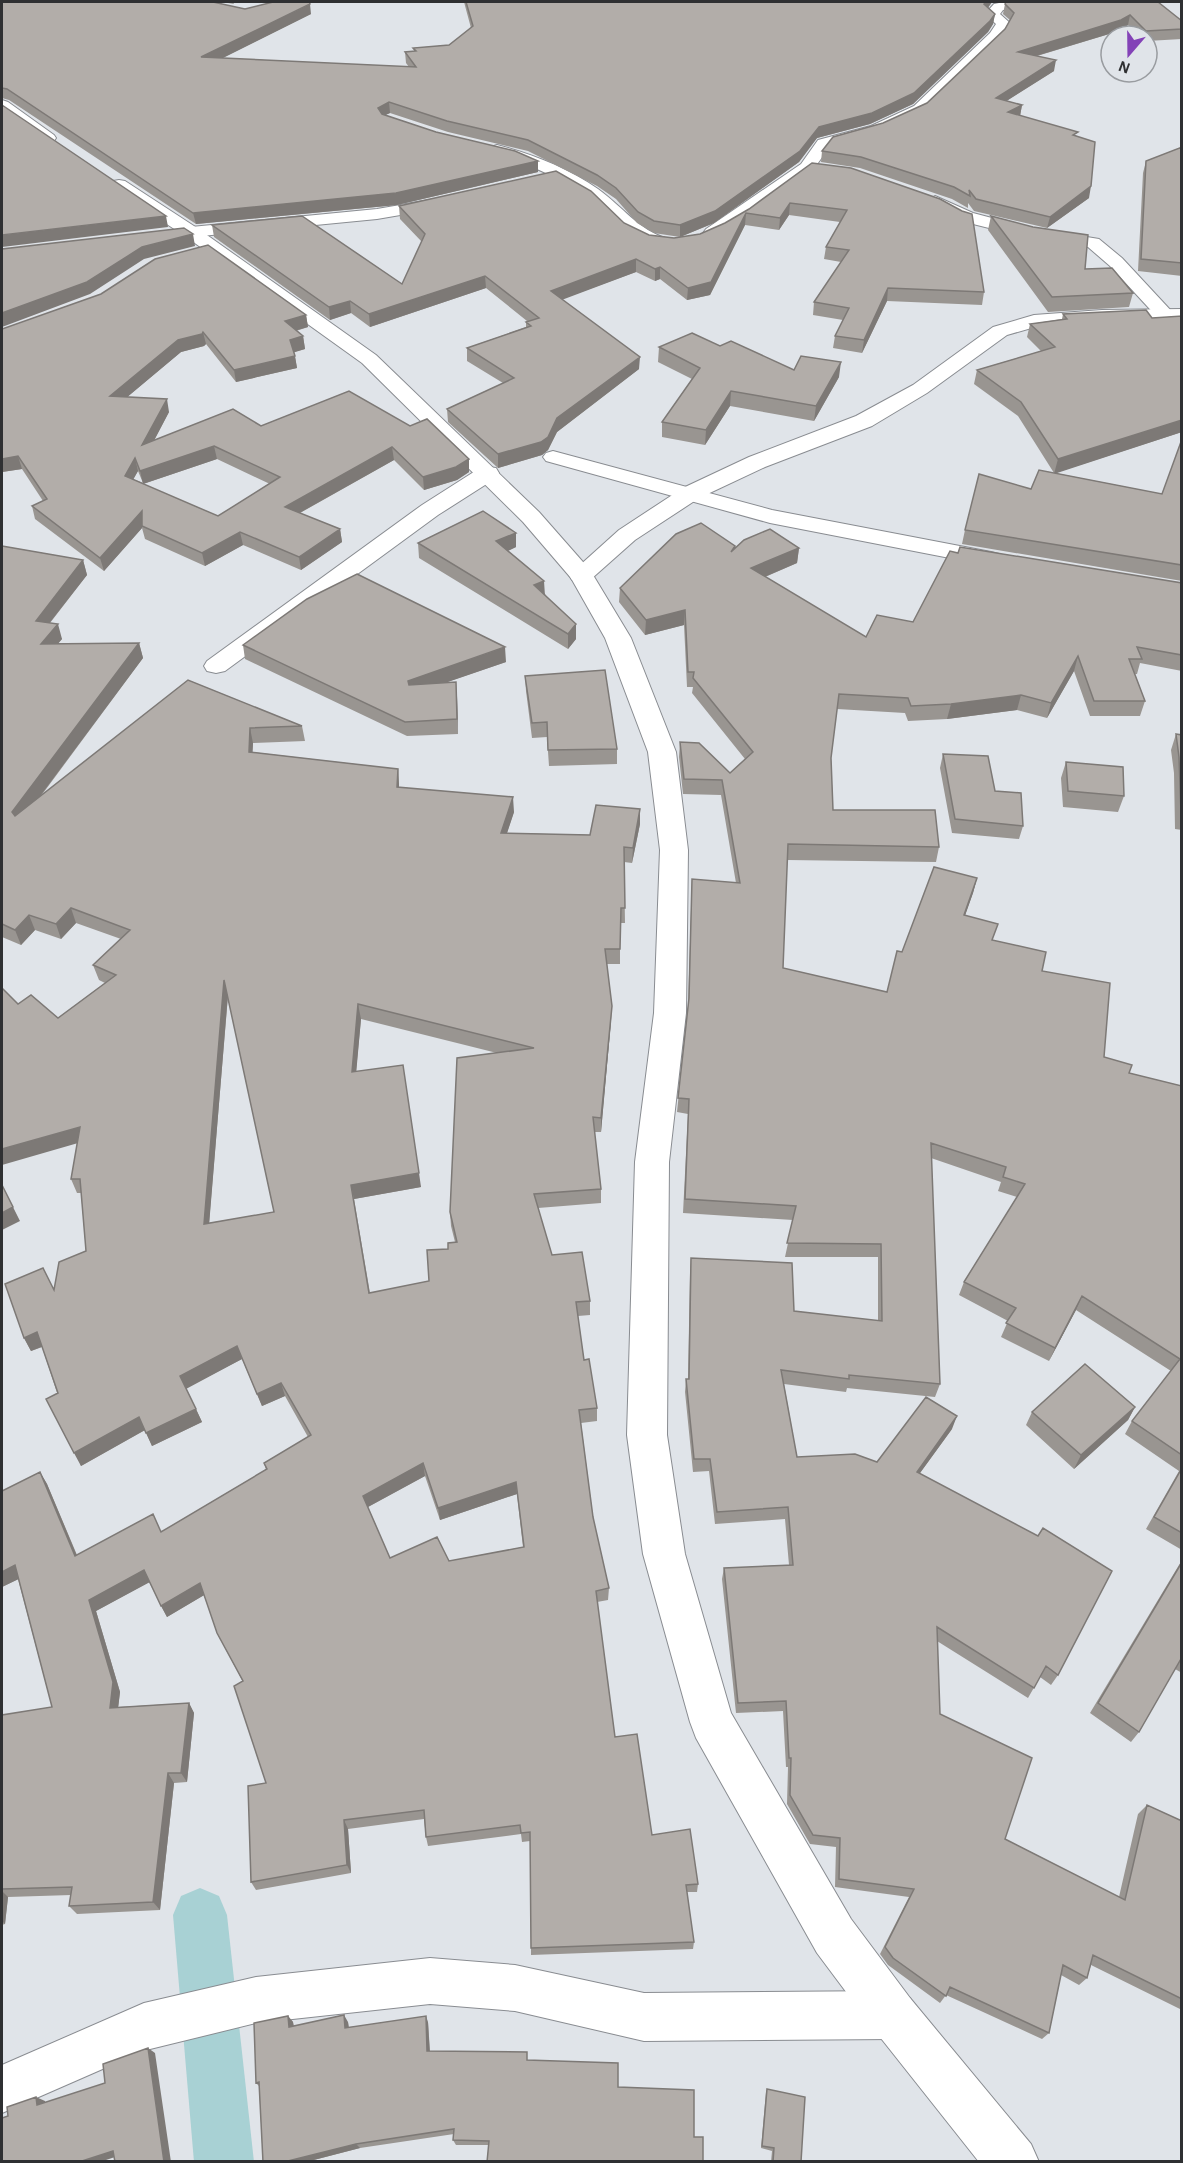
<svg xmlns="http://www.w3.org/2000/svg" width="1183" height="2163" viewBox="0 0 1183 2163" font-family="'Alegreya Sans',sans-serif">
	<rect width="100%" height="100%" fill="#e0e4e9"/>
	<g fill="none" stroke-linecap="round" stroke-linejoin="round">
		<path fill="#a8d1d4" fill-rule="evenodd" d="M200,1888L219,1896L227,1915L254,2162H194L173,1915L181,1896Z"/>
		<g stroke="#898c91" stroke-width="2">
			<path id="minor" d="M1004,2H1090L1088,5L1003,10L1000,14L1010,23L1001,38L924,112L881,132L830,146L813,170L718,237H706L703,233L706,229L801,164L818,140L871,126L914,106L990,33L996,24L985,14L994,4Z
				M497,145C532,154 568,168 598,189C623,207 638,230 668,239L671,243L668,247C636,255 598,203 572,187C547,172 520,161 491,153L489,150L491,147Z
				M935,196L973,213L1026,227L1099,239L1122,258L1175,315L1173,319H1159L1110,266L1088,247L1025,237L961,221L929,205L927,201Z
				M441,198L447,199L449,203L447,207L377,219L191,237L185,236L182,232L185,228L191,227L377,209Z
				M553,451L772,510L991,552L999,554L1002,559L999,564L991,566L770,523L546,461L543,457L546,453Z
				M488,467L496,468L499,473L496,478L438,515L225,671L216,673L207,671L204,666L207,661L422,505L480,468Z
				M430,1958L515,1965L644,1993L893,1991L910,1998L917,2015L910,2032L893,2039L644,2041L515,2011L430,2004L256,2023L146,2050L2,2113V2065L144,2003L256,1977Z"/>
		</g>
		<g stroke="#898c91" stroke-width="2">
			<path id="tertiary" d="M1182,309V321L1102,322L1035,327L1007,335L927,393L872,426L765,467L699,498L635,540L590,580L581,582L572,580L569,575L619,530L683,488L749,457L856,416L913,385L993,327L1034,315L1102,310Z"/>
		</g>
		<g stroke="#898c91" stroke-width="2">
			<path id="secondary" d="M2,100L8,102L54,135L56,138L54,141H42L2,112Z
				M119,180L125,181L197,228L376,355L539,512L590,570L631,638L676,752L688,850L686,1013L669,1162L667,1435L685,1554L731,1713L851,1919L910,1998L1031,2144L1039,2162H979L876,2032L817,1953L696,1738L690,1722L643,1554L627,1435L635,1162L654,1013L660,850L648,752L605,638L571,578L523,522L362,363L185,236L113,189L110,185L113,181Z"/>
		</g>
		<use href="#minor" fill="#fff" fill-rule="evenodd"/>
		<use href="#tertiary" fill="#fff" fill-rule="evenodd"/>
		<use href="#secondary" fill="#fff" fill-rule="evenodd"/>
	</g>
	<path fill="#999591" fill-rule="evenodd" d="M2,2L245,9L311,14L222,58L409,67L406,63L405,52L414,51L413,48L449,45L471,28L464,2H997H992L988,8L995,14L993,24L988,32L913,104L870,124L817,138L799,162L714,223L680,237L654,233L637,223L616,199L597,186L528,151L448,132L390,113L385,115L436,132L538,161V172L397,205L196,224L9,100L2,98Z
		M222,2H233L234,4Z
		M1016,2L1182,21V39L1147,41V36H1138L1128,25L1119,31L1037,56L1054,71L1006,101L1022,105L1020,116L1077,136L1089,198L1047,228L974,211L968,203V208L952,199L860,168L821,162L822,151L927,103L1005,29L1010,20L1003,14L1005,4Z
		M1182,147V276L1138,271L1143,173L1146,161Z
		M812,163L984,292L982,305L887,301L862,353L833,348L835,336L843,320L813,315L814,302L841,262L824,259L826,247L840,222L789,215L779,230L745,225L710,295L687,300L660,279L655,281L636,272L562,299L639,369L557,432L548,450L542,455L498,468L448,422L447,409L503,383L467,361V348L526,327V322L527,321L486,288L370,327L351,313L330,320L214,237L212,225L402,284L422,242L400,219L399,206L624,223L649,235L674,238L700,234L725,223L749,209Z
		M991,216L1085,269L1133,293L1129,307L1048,312L988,230Z
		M1063,314L1152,318L1182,316V432L1055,473L1162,494L1182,439V581L962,544L965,530L1031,489L1054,473L1018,416L974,384L977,370L1041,351L1027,337L1030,324L1062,319Z
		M306,315L308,327L296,331L303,336L305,349L294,352L297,368L236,382L206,344L204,346L181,352L127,397L169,412L154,440L261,426L349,391L469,472L457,480L424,490L394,460L300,513L340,529L342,542L301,570L243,545L205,566L145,539L142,528L104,571L35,519L32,506L43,501L22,469L2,472V329ZM217,459L270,484L218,516L143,484ZM138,471L143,483L133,479Z
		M720,346L794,370L839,377L814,421L730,406L705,445L662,437V422L692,379L658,362L659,347Z
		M516,533V547L508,551L545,594L576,639L568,649L419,558L418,543Z
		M2,546L83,560L87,575L50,623L62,639L58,643H139L143,658L41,796L188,680L302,726L305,741L253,743L252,752L398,769L399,787L514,812L507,833L590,835L640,824L632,863L624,862L625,923H620V964H607L611,1021L601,1132H594L601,1189V1203L538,1208L552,1255L590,1301V1315L578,1316L584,1360L597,1408V1421L581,1423L593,1517L609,1588L608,1600L597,1602L615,1737L652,1835L698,1884L697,1892H687L694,1942L693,1949L531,1955V1948L530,1841L522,1842L521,1834L428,1846L426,1837L424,1819L348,1829L351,1873L256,1890L251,1882L266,1783L243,1682L217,1633L204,1595L167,1617L149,1582L96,1611L120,1692L118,1707L189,1703L194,1713L187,1782L174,1783L160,1910L77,1914L69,1906L71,1895L8,1897L5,1924L2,1925V1715L52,1707L18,1579L2,1587V1491L40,1472L47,1484L77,1555L162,1532L266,1470L264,1463L308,1437L285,1396L262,1406L242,1359L186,1388L202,1422L152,1446L145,1430L81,1466L42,1347L31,1351L24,1338L54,1290L86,1251L81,1193H77L71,1179L77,1144L18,1004L58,1018L105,983L99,980L93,965L121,939L76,923L61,939L35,930L21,945L2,937ZM228,996L274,1212L209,1223ZM361,1019L497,1053L450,1212L451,1226L455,1242L448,1249L429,1281L370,1293L354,1199L421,1187L356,1071ZM425,1476L440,1520L517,1494L523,1547L449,1561L390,1558L368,1507Z
		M735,546V549L799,548L797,563L765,577L866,637L913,622L1182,583V671L1140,663L1137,674H1135L1145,701L1140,716H1090L1074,671L1047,718L1017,710L947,719L908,721L905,713L837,709L831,758L833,810L939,847L936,862L787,860L783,968L887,992L902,952L977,878L973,893L965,915L993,940L1042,971L1104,1057L1129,1073L1182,1086V1550L1146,1529L1179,1471L1125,1434L1132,1421L1171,1371L1076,1310L1049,1361L1001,1337L1008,1321L959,1295L964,1282L1017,1197L998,1191L1001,1182L931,1158L940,1384L935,1397L847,1388L846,1392L784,1384L797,1457L877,1462L952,1429L920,1473L1058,1675L1051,1685L1040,1677L1028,1698L937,1641L940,1714L1005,1839L1119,1897L1138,1814L1147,1805L1182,1821V2010L1091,1965L1087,1978L1079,1985L1061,1975L1049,2033L1042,2039L946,1995L940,2003L888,1965L880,1954L909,1897L835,1887L836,1847L810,1844L787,1804L788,1767H786L783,1711L736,1713L722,1579L724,1568L789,1565L785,1519L715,1524L709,1471L693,1472L685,1392L686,1379H688L690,1272L691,1258L794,1311L878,1321V1257H785L793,1220L683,1213L688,1114L677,1112L688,1006L692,879L736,883L721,795L683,794L679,757L680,742L730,773L745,759L692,693L693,687H687L684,625L645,635L619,602L620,588Z
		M243,645L506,662L447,682L457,696L458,734L407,736L245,659Z
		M525,676L617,749V764L549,766L547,737L532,738L526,691Z
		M1176,734L1182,735V830L1175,829L1174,773L1171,750Z
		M943,754L995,791L1023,826L1019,839L952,833L940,768Z
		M1066,762L1124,796L1118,812L1063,807L1061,778Z
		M1135,1407L1128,1420L1074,1469L1026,1425L1032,1412Z
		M1182,1560V1673L1175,1669L1139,1732L1131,1742L1090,1713Z
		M288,2016L293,2022L294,2026L348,2022L349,2027L428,2022L430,2051L527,2052L489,2145H456L453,2140L454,2134L360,2148L306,2162H263L259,2086L256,2083Z
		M767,2089L801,2162H771L772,2151L761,2148L766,2092Z"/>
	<path fill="#7d7976" d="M987,2H997H992L983,14L984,4Z
		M310,4L311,14L203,68L201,57Z
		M995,14L993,24L988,32L913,104L870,124L817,138L799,162L714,223L680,237V225L819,127Z
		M1130,15L1128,25L1119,31L1016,62L1018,52Z
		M1056,60L1054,71L994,109L996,98Z
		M389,102L390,113L379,118L378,108Z
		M1022,105L1020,116L1008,112Z
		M538,161V172L397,205L196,224L193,213Z
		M1091,186L1089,198L1047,228L1050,217Z
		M790,203L789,215L779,230L780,218Z
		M746,213L745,225L710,295L687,300L688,288Z
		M166,216L168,227L2,247V235Z
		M193,234L195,246L144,259L90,294L2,327V313L142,247Z
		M636,259V272L551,304V291Z
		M660,267V279L655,281V269Z
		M485,276L486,288L370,327L369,314Z
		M888,288L887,301L862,353L864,340Z
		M350,301L351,313L330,320L329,307Z
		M306,315L308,327L287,333L285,321Z
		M203,332L206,344L204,346L181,352L113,409L110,396L178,340Z
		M303,336L305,349L292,353L290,340Z
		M295,356L297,368L236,382L234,370Z
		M640,357L639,369L557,432L548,450L542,455L498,468V454L557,418Z
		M841,362L839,377L814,421L816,406Z
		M731,391L730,406L705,445L706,430Z
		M167,399L169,412L145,458L142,445Z
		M1182,420V432L1054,474L1058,459Z
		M214,446L217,459L143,484L140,471Z
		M392,447L394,460L287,520L285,507Z
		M18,456L22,469L2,472V459Z
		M135,458L138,471L128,489L125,476Z
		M469,459V472L457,480L424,490L423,477Z
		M142,511V528L104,571L100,558Z
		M340,529L342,542L301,570L299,557Z
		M240,532L243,545L205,566L202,553Z
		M516,533V547L497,556L496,541Z
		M799,548L797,563L750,583L751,568Z
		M83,560L87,575L40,635L36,621Z
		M544,581L545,596L534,585Z
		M685,610L684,625L645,635L646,620Z
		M58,624L62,639L46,658L41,644Z
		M576,624V639L568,649V634Z
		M139,643L143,658L17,827L12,812Z
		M505,647L506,662L410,695L408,681Z
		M1078,656L1074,671L1047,718L1051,703Z
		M456,682L457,696L458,734L457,719Z
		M1021,695L1017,710L947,719L951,704Z
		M250,728L253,743L252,767L249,752Z
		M398,769L399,784V802L397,787Z
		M513,797L514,812L502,848L501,833Z
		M640,809V824L632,863L633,848Z
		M977,878L973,893L960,930L964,915Z
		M71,908L76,923L61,939L56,924Z
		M29,915L35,930L21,945L15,930Z
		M224,980L228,994L208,1238L204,1224Z
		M358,1004L361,1019L355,1086L352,1072Z
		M612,1006L611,1021L601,1132V1118Z
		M80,1127L85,1141L2,1165V1149Z
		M419,1173L421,1187L354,1199L351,1185Z
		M13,1207L20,1221L2,1230V1213Z
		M1082,1296L1076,1310L1049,1361L1055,1348Z
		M37,1332L44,1346L31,1351L24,1338Z
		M237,1346L242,1359L186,1389L180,1376Z
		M281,1383L285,1396L262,1406L257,1394Z
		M1135,1407L1128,1420L1074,1469L1081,1455Z
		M196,1409L202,1422L152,1446L146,1433Z
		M957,1416L952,1429L912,1484L917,1472Z
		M139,1417L145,1430L81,1466L74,1453Z
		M423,1463L425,1476L366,1508L363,1496Z
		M40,1472L47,1484L82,1568L75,1556Z
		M516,1482L517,1494L440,1520L438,1508Z
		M15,1565L23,1577L2,1587V1572Z
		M144,1570L150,1582L96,1611L120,1692L117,1718L110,1708L89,1600Z
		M200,1583L206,1594L167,1617L161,1606Z
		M189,1703L194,1713L187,1782L181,1773Z
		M168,1773L174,1783L160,1910L153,1902Z
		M344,1820L348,1829L351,1873L347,1865Z
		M2,1891L8,1897L5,1924L2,1921Z
		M344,2015L348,2022L349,2034L345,2028Z
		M288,2016L293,2022L294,2033L289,2027Z
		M426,2016L428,2022L430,2057L427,2051Z
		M148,2048L155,2053L171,2162H164Z
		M36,2097L45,2101L46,2110L37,2105Z
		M356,2144L360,2148L306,2162H284Z
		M113,2151L121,2155L100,2162H79Z"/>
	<path fill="#b2ada9" stroke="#7d7976" stroke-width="1.5" fill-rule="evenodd" d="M2,2H213L245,9L273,2H309L310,4L201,57L416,67L405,52L416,51L413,48L449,45L473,26L466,2H987L984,4L995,14L990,21L914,93L872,113L819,127L800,151L715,211L680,225L654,221L638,212L616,188L597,175L528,140L447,121L389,102L378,108L382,114L436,132L515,151L538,161L396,193L193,213L7,89L2,88Z
		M1006,2H1158L1182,21V29L1146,31L1130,15L1121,20L1018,52L1056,60L996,98L1022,105L1008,112L1078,132L1073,135L1095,142L1091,186L1050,217L976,199L969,190L970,196L954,187L861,157L822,151L833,137L883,123L927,103L1005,29L1014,13L1005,4Z
		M2,105L166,216L2,235Z
		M1182,147V263L1141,259L1146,161Z
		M812,163L851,168L940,199L962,211L972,214L984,292L888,288L864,340L835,336L849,308L814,302L849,250L826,247L847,210L790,203L780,218L746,213L711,282L688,288L660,267L655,269L636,259L551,291L640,357L557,418L548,437L541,442L498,454L447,409L514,378L467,348L531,326L526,322L539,318L485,276L369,314L350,301L329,307L212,225L302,216L402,284L425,234L399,206L556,171L591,191L624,223L649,235L674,238L700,234L725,223L749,209Z
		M991,216L1033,227L1088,235L1085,269L1112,268L1133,293L1052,297Z
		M184,228L193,234L142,247L87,282L2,313V249Z
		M208,245L306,315L285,321L303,336L290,340L295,356L234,370L203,332L202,334L178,340L110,396L167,399L142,445L233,409L261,426L349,391L410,426L427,419L469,459L456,467L423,477L392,447L285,507L340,529L299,557L240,532L202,553L142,526V511L100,558L32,506L47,499L18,456L2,459V329L101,294L155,259ZM214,446L280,477L218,516L125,476L135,458L140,471Z
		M1146,310L1152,318L1182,316V420L1058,459L1021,402L977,370L1055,347L1030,324L1067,319L1063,314Z
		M692,333L720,346L731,341L794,370L801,356L841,362L816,406L731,391L706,430L662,422L700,368L659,347Z
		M1182,439V565L965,530L979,474L1031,489L1039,470L1162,494Z
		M483,511L516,533L496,541L544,581L534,585L576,624L568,634L418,543Z
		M701,523L735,546L731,552L744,540L770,529L799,548L751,568L866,637L877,615L913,622L950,551L958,553L960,547L1182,583V655L1137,647L1142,659H1129L1145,701H1094L1078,656L1051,703L1021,695L951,704L911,706L908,698L839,694L831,758L833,810H935L939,847L788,844L783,968L887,992L897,951L902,952L934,867L977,878L964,915L998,924L992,940L1046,952L1042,971L1110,983L1104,1057L1132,1065L1129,1073L1182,1086V1455L1132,1421L1180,1359L1082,1296L1055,1348L1006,1323L1016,1308L964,1282L1025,1184L1003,1177L1006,1167L931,1143L940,1384L849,1375V1379L781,1370L797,1457L855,1454L877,1462L926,1397L957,1416L917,1472L1038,1536L1043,1528L1112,1571L1058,1675L1046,1666L1034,1688L937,1627L940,1714L1032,1758L1005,1839L1125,1900L1147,1805L1182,1821V1999L1093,1955L1087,1978L1063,1965L1049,2033L950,1987L946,1996L893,1958L885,1947L914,1889L839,1879L840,1838L813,1835L790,1795L791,1758H789L786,1701L738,1703L724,1568L793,1565L788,1507L717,1512L710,1459H694L686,1379H689L691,1258L792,1263L794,1311L882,1321L881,1244L787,1243L796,1206L685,1199L689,1099L678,1098L689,998L692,879L740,883L722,780L684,779L680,742L699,743L730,773L753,752L693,678L694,672H688L685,610L646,620L620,588L676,534Z
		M2,546L83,560L36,621L58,624L41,644L139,643L12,812L15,816L188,680L302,726L250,728L249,752L398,769L397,787L513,797L501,833L590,835L596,805L640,809L633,848L624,847L625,908H621L620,949H605L612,1006L601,1118L593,1117L601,1189L534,1194L552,1255L582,1252L590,1301L576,1302L584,1360L589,1359L597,1408L579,1410L593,1517L609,1588L596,1591L615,1737L637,1734L652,1835L690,1829L698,1884L686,1885L694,1942L531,1948L530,1832L521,1833L520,1825L426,1837L424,1810L344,1820L347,1865L251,1882L248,1786L266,1783L234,1686L243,1681L217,1633L200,1583L161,1606L144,1570L89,1600L113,1682L110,1708L189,1703L181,1773H168L153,1902L69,1906L72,1887L2,1889V1715L52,1707L15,1565L2,1572V1491L40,1472L75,1556L153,1514L161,1532L267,1469L264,1463L311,1435L281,1383L257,1394L237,1346L180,1376L196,1409L146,1433L139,1417L74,1453L46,1399L58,1393L37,1332L24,1338L5,1284L43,1268L54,1290L59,1262L86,1251L80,1179H71L80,1127L2,1149V988L18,1004L31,995L58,1018L116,975L93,965L130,930L71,908L56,924L29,915L15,930L2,924ZM224,980L274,1212L204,1224ZM358,1004L534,1048L457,1058L450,1212L457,1242L448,1243V1249L427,1250L429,1281L369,1293L351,1185L419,1173L403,1065L352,1072ZM423,1463L438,1508L516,1482L524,1547L449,1561L437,1537L390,1558L363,1496Z
		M357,574L505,647L408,681L409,685L456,682L457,719L405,722L243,645L307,599Z
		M605,670L617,749L548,750L547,722L532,723L525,676Z
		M1176,734L1182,735V813H1181L1179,757Z
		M943,754L988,756L995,791L1021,793L1023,826L955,819Z
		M1066,762L1123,767L1124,796L1068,791Z
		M2,1185L13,1207L2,1213Z
		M1085,1364L1135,1407L1081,1455L1032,1412Z
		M1182,1468V1533L1154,1517Z
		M1182,1562V1657L1139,1732L1098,1703Z
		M344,2015L345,2028L426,2016L427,2051L527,2052V2060L618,2063V2087L694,2090V2137H703V2162H487L489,2141L453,2140L454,2129L356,2144L284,2162H263L259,2082L256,2083L254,2023L288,2016L289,2027Z
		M148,2048L164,2162H115L113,2151L79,2162H2V2118L8,2116L7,2107L36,2097L37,2105L105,2083L103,2064Z
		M767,2089L805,2097L801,2162H773L774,2148L762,2146Z"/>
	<rect width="1183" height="2163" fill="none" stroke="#2f3032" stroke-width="6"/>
	<g transform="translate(1129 54) rotate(200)"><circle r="28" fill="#e0e4e9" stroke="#999ca0" stroke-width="1.5"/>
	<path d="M0-4.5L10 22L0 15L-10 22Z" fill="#8342b7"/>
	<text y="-9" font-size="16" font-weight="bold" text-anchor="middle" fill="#2f3032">N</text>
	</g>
</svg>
